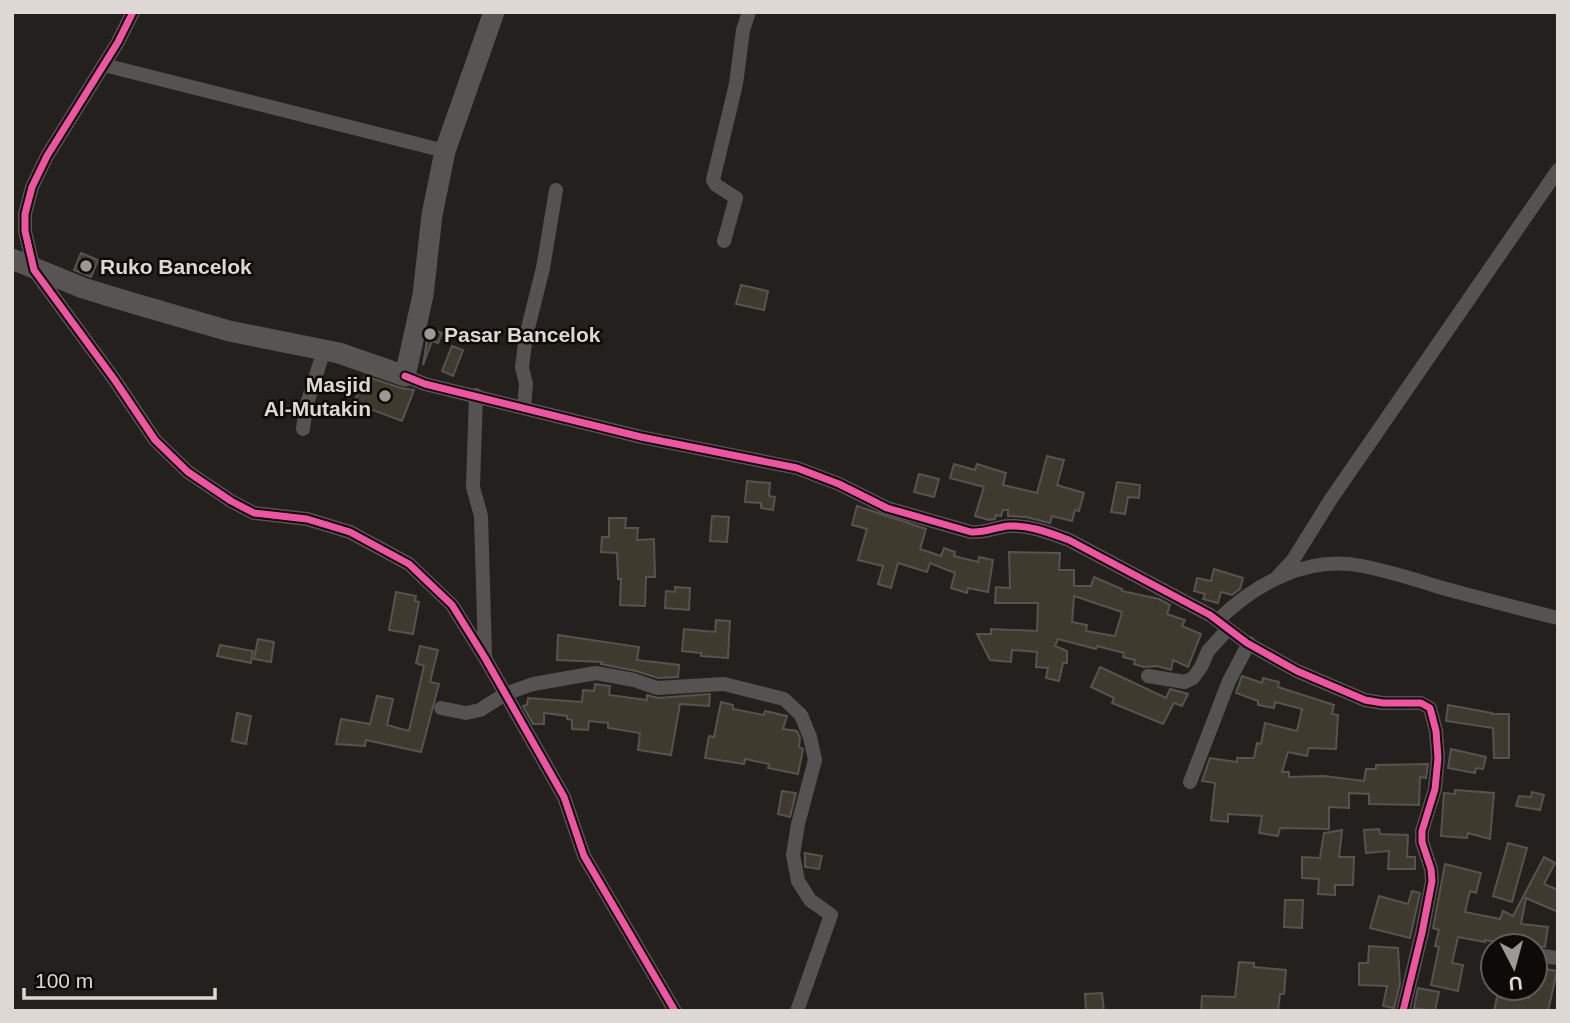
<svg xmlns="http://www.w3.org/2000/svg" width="1570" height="1023" viewBox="0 0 1570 1023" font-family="Helvetica,sans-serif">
	<rect width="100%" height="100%" fill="#23201d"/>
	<path fill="#3f3a2e" stroke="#565350" stroke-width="2" fill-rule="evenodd" d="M81,253L98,260L91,277L74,270Z
		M741,285L768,291L764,310L736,304Z
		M429,328L442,333L438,343L432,341L423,365Z
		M452,346L463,350L453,376L442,371Z
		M365,376L401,388L414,390L402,421L354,403Z
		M1047,456L1064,460L1057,485L1084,493L1079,511L1075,510L1072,521L1052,516L1050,523L1026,517L1008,516V510H1003L1001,516L996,515L995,519L989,520L975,516L984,487L950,478L954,464L975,470L977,464L1006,473L1003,485L1037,493Z
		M919,474L939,479L934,497L914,492Z
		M747,481L770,483L769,496L775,497L773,510L761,508V503L745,502Z
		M1117,482L1140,485L1139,498L1128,497L1125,514L1111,512Z
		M857,506L926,529L920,549L941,556L944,548L955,552L954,556L978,562L979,557L993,560L988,592L968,588L967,593L951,588L955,573L930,563L927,572L898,563L891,588L878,584L883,566L858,560L867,529L852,525Z
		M712,516L729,517L727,542L710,541Z
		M609,518H626L625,528H638L637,540L654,539L655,577H646L645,606L620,605L621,579H618L617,553L601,552L602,537H609Z
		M1009,552L1060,553L1059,570H1074V586H1091L1094,577L1122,589V591L1159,599L1170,605L1167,614L1185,620L1182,626L1201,634L1188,667L1173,660L1171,670L1157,666L1144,667L1134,664L1135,660L1123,657L1124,653L1097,646L1096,649L1058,639L1055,646L1067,651V663H1063L1059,681L1046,678L1048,668L1036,667L1037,652L1012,650L1011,662L990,660L977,634H991V629L1037,631L1038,603H995L996,587L1010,588ZM1074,596L1122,612L1115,636L1086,631L1087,625L1072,622Z
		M1214,569L1243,578L1240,589L1232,595L1221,592L1218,603L1203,599L1205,594L1194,591L1197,578L1211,581Z
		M675,587L690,588L689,610L665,608L666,591L675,592Z
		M396,592L416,596L415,601L419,602L413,634L389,630Z
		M716,620L730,621L728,658L701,656V653L682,651L684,629L715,632Z
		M558,635L639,647L637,660L679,665L678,677L658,678L636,671L601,664L602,662L557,660Z
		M258,639L274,642L271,662L254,659Z
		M220,645L253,651L251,663L217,656Z
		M420,646L438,650L430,682L439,684L421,752L366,740L365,746L336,744L341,719L370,724L377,696L393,699L387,725L409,731L424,666L416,663Z
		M1100,667L1166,698L1170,689L1188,694L1182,706L1174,703L1163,724L1112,703L1114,698L1091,687Z
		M1242,676L1262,683L1263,678L1279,682L1278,687L1334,705L1332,714L1338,715L1336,749L1309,748L1307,756L1288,752L1282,772H1289V777L1324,776L1364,781L1366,769H1376V765L1428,764L1426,778L1420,777L1419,805L1369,804V794L1349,793V808L1329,807V829L1280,828L1278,836L1259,833L1262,816L1228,814V822L1211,820L1215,783L1202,781L1210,758L1237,762V758H1254L1257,743L1261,744L1265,723L1297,731L1302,709L1275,702L1274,708L1258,705V701L1236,693Z
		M595,684L610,686L609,695L647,700V695L658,698L710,694L709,706L680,704L671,755L638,750L640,733L608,728V723L589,721L588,730L572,729V720L567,719V716L544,713V724H533L523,706L527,705L528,698L582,702L583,690L594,691Z
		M721,702L733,705V709L764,715L765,711L787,716L783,729L797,731L800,738L799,747L803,749L798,774L768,768L769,764L745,759L744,764L705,758L709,736L714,737Z
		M1448,705L1492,713V714H1509V758H1494L1493,728L1446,721Z
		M237,713L251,716L246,744L232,741Z
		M1451,749L1486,757L1483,769L1476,768L1475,773L1448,768Z
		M1455,790L1494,793L1490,839L1468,833L1467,838L1441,836L1444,793L1455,794Z
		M782,791L796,793L790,817L778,814Z
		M1532,792L1544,795L1540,810L1516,806L1519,796L1531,797Z
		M1379,829L1380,834L1408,835L1407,857H1415V869H1388L1389,851L1366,853L1364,830Z
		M1342,830L1339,857H1354L1353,885H1335V895L1318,894L1319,879L1302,878V857L1320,858L1324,833Z
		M1508,843L1527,848L1512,902L1493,896Z
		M805,853L822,856L819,869L805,867Z
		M1544,857L1555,863L1544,884L1558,890V912L1526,898L1521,924L1548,927L1545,947L1528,946L1497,940L1496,942L1485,940V942L1458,937L1452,963L1463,965L1458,991L1431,985L1439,947L1435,946L1439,930L1433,928L1445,864L1481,873L1476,893L1470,891L1465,912L1500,919L1503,911L1513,916Z
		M1412,891L1420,893L1410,938L1370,928L1379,896L1408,904Z
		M1285,900H1303L1302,928L1284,927Z
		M1369,946L1398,948L1400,984L1394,1008L1383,1006L1387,986L1359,985V963H1368Z
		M1239,962L1254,963V967L1286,970L1284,994H1280L1278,1011H1201L1202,996L1235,997Z
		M1535,967L1557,971L1548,1011H1494L1498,992L1529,998L1531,988H1535Z
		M1418,988L1439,992L1435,1011L1414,1008Z
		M1102,993L1104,1011H1086L1085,994Z"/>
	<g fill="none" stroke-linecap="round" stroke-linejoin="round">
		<path stroke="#555252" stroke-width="14" d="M133,12L118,42L47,156L32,187L25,214V231L34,270L114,379L155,440L188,472L231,501L254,513L307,519L350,532L409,564L452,605L485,658L564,797L584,856L675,1011
			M104,65L445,151
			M724,241L736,198L716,185L713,180L736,84L743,30L749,12
			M405,376L425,384L641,437L797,468L839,484L887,508L971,532C985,533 996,527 1009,526C1030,525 1050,533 1069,540L1210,615L1247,643L1297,671L1365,700L1383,703H1421L1430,708L1436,731L1438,758L1435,789L1422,831V842L1431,869L1432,881L1422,933L1403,1011
			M476,395L473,487L481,516L485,655
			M524,407L526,384L522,367L526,336L543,268L556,190
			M303,429L306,407L324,350
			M1278,576L1293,560L1331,499L1558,170
			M1218,620C1256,583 1308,555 1362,566C1388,571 1414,579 1439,587C1479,598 1518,608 1558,618
			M1148,676L1185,682L1193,678L1201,667L1208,651L1228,629
			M441,708L466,713L480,710L505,694L533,684L596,673L634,680L657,688L724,684L784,699L801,715L810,737L815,760L798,824L793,855L798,881L810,900L831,915L797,1011
			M1190,782L1229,681L1249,643
			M1535,955L1558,958"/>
		<path stroke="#575554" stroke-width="21" d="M12,259L83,288L129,302L229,331L339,353L405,376L423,295L432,215L445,151L494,12"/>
		<g stroke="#0d0a08" stroke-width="11">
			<path id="cycleway" d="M133,12L118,42L47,156L32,187L25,214V231L34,270L114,379L155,440L188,472L231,501L254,513L307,519L350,532L409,564L452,605L485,658L564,797L584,856L675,1011
				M405,376L425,384L641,437L797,468L839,484L887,508L971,532C985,533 996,527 1009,526C1030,525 1050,533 1069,540L1210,615L1247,643L1297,671L1365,700L1383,703H1421L1430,708L1436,731L1438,758L1435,789L1422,831V842L1431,869L1432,881L1422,933L1403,1011"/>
		</g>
		<use href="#cycleway" stroke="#f153a3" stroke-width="7"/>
	</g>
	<g fill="#9c9894" stroke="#0d0a08" stroke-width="2.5">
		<circle cx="86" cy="266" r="7"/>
		<circle cx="430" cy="334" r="7"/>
		<circle cx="385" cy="396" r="7"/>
	</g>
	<g text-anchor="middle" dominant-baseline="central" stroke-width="5" stroke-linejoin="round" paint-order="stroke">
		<g font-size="21" font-weight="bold" fill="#ddd8d4" stroke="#0d0a08" text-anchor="start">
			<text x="100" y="266">Ruko Bancelok</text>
			<text x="444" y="334">Pasar Bancelok</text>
			<text x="371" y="384" text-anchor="end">Masjid<tspan x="371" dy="24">Al-Mutakin</tspan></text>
		</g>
	</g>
	<rect width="1570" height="1023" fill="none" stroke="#ddd8d4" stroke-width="28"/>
	<g transform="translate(1514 967) rotate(174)"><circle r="33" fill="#0d0a08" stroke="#605c5a" stroke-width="2"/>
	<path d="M0-5L12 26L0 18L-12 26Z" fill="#9c9894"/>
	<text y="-10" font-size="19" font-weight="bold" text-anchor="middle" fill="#ddd8d4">U</text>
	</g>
	<path d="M24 988v10h191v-10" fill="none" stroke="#ddd8d4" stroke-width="3.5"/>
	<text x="35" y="988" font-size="21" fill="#ddd8d4" stroke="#0d0a08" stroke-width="5" paint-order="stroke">100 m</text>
</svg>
